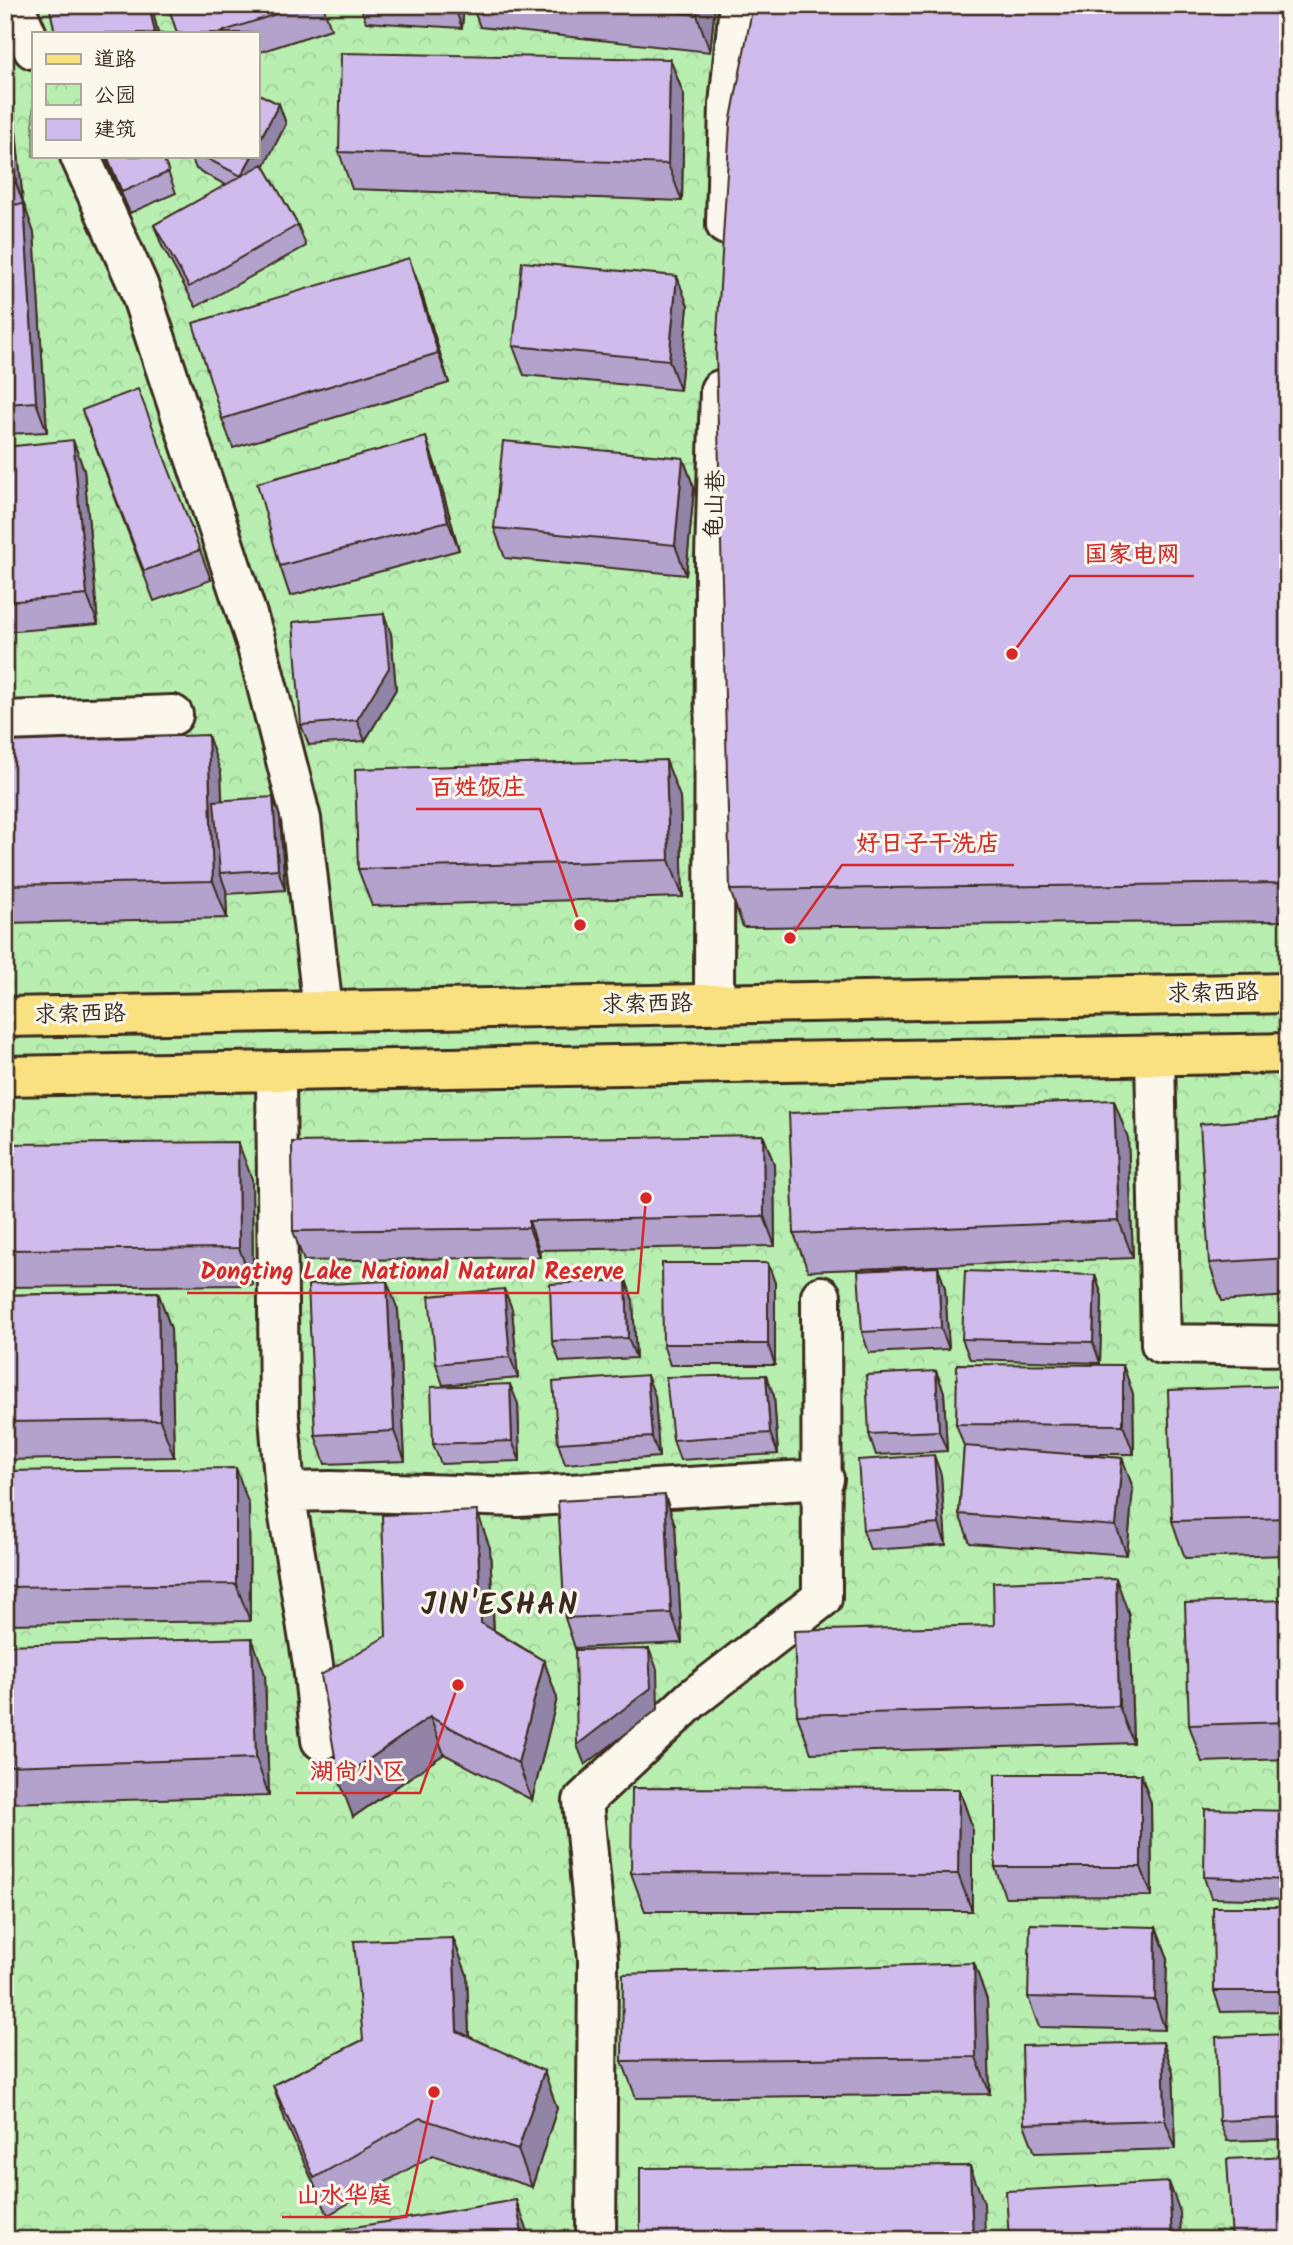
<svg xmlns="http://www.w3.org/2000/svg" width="1293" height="2245" viewBox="0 0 1293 2245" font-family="Kalam,'LXGW WenKai TC',sans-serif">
	<defs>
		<pattern id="park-crowns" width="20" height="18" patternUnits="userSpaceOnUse" patternTransform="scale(1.75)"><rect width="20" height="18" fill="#b8efb1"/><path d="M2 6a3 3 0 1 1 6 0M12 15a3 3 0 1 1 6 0" fill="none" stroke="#9fcd98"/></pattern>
	</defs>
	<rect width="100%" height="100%" fill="#f2ebec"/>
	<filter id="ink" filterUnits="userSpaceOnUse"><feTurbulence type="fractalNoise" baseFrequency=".0143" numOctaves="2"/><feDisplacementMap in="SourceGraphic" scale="14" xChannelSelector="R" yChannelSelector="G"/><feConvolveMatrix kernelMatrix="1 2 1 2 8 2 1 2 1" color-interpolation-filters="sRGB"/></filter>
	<g filter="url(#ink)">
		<path fill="url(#park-crowns)" stroke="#7a8c68" stroke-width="2" fill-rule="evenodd" d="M5,5H1288V2240H5ZM33,33H257V156H33Z"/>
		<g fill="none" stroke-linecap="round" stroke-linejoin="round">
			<g stroke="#3b2a1e" stroke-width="44">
				<path id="street" d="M14,5L33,49
					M80,156L138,285L255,639L301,819L323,1011
					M726,225L729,105L739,5
					M5,721L173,715
					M714,1003L715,558L720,390
					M1155,1056L1161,1344L1288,1346
					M276,1071L279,1416L285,1492L331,1491L518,1497L824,1479
					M285,1492L313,1665L321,1740
					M596,2240L598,1959L583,1801L692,1699L822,1598L821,1296"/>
			</g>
			<g stroke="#3b2a1e" stroke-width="44">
				<path id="primary" d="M5,1017L1288,993
					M5,1076L1288,1053"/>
			</g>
			<use href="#street" stroke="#fbf7ec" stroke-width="38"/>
			<use href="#primary" stroke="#f9e181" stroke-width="38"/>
		</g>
		<path fill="#b2a2cc" stroke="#3b2a1e" stroke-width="2" d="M168,5H323L331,29L257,53V33H177Z
			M360,5H464L462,28L366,22Z
			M472,5H715L710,52L480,27Z
			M1288,5V921L743,927L730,890Z
			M670,59L684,96L682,201L352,189L339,152Z
			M5,65L11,80L23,203L34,233L47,432L5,434Z
			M279,104L286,124L264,166L298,225L306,246L196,307L162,246L154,225L226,185L196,169L191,156H257Z
			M105,156H162L176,193L130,213Z
			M420,288L449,383L233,448L222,419Z
			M688,306L680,390L524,375L513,346Z
			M82,410L200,550L211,580L154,601Z
			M5,447L84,470L98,624L5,632Z
			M683,458L694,488L686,575L505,558L494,528Z
			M436,467L459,550L290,596L280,566Z
			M391,634L396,689L365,741L309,745L301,725Z
			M5,742L221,773L222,800L280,817L285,890L227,894L226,890L227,918L5,923Z
			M680,797L683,897L372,906L358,869Z
			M1288,1117V1296L1222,1301L1209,1263Z
			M763,1135L774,1164L775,1246L539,1250L540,1257L304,1261L293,1231Z
			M1128,1138L1133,1258L808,1271L794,1234Z
			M5,1144L252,1179L253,1285L5,1287Z
			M938,1267L945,1288L949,1349L869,1353L862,1332Z
			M1095,1275L1102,1296L1100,1363L970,1359L962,1339Z
			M626,1280L633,1301L636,1358L560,1362L552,1341Z
			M775,1283V1365H670L663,1344Z
			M504,1289L512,1309L518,1378L443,1385L436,1364Z
			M158,1292L171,1329L174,1457L5,1460V1295Z
			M398,1310L405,1461L325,1464L315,1435Z
			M936,1371L944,1392L947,1451L876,1455L869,1434Z
			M766,1375L774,1396L778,1454L680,1460L673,1440Z
			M1288,1386V1555L1185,1558L1172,1521Z
			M1133,1394L1134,1454H1065L1122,1458L1133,1488L1127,1555L970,1543L959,1514L964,1446L956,1424Z
			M655,1396L659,1457L565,1464L558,1443Z
			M518,1404L520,1461L441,1464L433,1444Z
			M5,1471L249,1505L250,1621L5,1624Z
			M941,1475L946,1545L870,1550L863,1530Z
			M675,1525L682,1643L575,1648L565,1618Z
			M490,1548L494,1630L544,1661L557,1698L532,1800L444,1754L353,1817L386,1636Z
			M1288,1600V1759L1202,1762L1189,1725Z
			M1129,1615L1133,1743L811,1753L797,1715L994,1625Z
			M5,1645L265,1675L269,1796L5,1803Z
			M959,1789L972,1826V1911H645L631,1873Z
			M1151,1803L1152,1896L1005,1897L995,1867Z
			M1288,1811V1900L1211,1898L1204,1877Z
			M1288,1907V2011L1221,2012L1214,1991Z
			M1156,1927L1167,1956L1165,2030L1039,2027L1028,1997Z
			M453,1938L467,1975L469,2036L557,2108L532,2187L433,2155L328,2215L286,2123L273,2085L363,2040Z
			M974,1963L987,2000L990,2094L636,2098L622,2061Z
			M1288,2034V2139L1227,2141L1219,2121Z
			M1173,2072L1176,2149L1035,2153L1024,2124Z
			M1288,2156V2240H1232Z"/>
		<path fill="#9184a6" stroke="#3b2a1e" stroke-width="2" d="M149,5H152L158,33H155Z
			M455,5H464L462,28L455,8Z
			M698,5H715L710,52L697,15Z
			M670,59L684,96L682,201L668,164Z
			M5,65L11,80L23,203L16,183L5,81Z
			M279,104L286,124L249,196L241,176L252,156H257V145Z
			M24,204L34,233L47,432L36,402Z
			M409,258L420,288L449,383L438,353Z
			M677,276L688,306L680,390L669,360Z
			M426,437L436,467L459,550L448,521Z
			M73,440L84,470L98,624L87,595Z
			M683,458L694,488L686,575L675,545Z
			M384,614L391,634L396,689L365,741L357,720Z
			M208,735L221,773L225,873H220L226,890L227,918L213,881Z
			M666,760L680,797L683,897L669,860Z
			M273,797L280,817L285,890L278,869Z
			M1114,1100L1128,1138L1133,1258L1119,1221Z
			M763,1135L774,1164L775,1246L764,1216Z
			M238,1142L252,1179L253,1285L239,1248Z
			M529,1221L539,1250L540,1257L529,1228Z
			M768,1263L775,1283V1365L768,1344Z
			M938,1267L945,1288L949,1349L941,1328Z
			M1095,1275L1102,1296L1100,1363L1093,1342Z
			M626,1280L633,1301L636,1358L628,1338Z
			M387,1281L398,1310L405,1461L394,1431Z
			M504,1289L512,1309L518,1378L510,1357Z
			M158,1292L171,1329L174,1457L160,1420Z
			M1123,1365L1133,1394L1134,1454L1123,1425Z
			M936,1371L944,1392L947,1451L939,1431Z
			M647,1375L655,1396L659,1457L652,1437Z
			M766,1375L774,1396L778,1454L770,1433Z
			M510,1384L518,1404L520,1461L512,1441Z
			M934,1455L941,1475L946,1545L939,1524Z
			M1122,1458L1133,1488L1127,1555L1116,1526Z
			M236,1468L249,1505L250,1621L236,1584Z
			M665,1495L675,1525L682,1643L671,1613Z
			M477,1511L490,1548L495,1660L481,1623Z
			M1116,1578L1129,1615L1133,1743L1119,1706Z
			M252,1638L265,1675L269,1796L256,1758Z
			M649,1649L657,1669L658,1709L585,1765L577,1745Z
			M544,1661L557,1698L532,1800L518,1763Z
			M430,1717L444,1754L353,1817L339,1780Z
			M1141,1774L1151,1803L1152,1896L1141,1867Z
			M959,1789L972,1826V1911L958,1874Z
			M1156,1927L1167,1956L1165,2030L1155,2000Z
			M453,1938L467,1975L470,2068L457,2031Z
			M974,1963L987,2000L990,2094L976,2057Z
			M1163,2042L1173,2072L1176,2149L1165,2120Z
			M544,2071L557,2108L532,2187L518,2150Z
			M970,2166L984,2203L985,2240H973Z
			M1169,2182L1180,2212L1181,2240H1172Z
			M516,2200L527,2229L529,2240H523Z"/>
		<path fill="#cfbced" stroke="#3b2a1e" stroke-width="2" d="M49,5H149L155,33H55Z
			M168,5H304L218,33H177Z
			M418,5H455V8Z
			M608,5H698L697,15Z
			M753,5H1288V883L730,890L716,351L730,124Z
			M341,53L670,59L668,164L339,152Z
			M5,81L16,183L5,184Z
			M257,93L279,104L257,145Z
			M107,156H162L169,172L122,192Z
			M202,156H252L241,176Z
			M263,164L298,225L189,287L154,225Z
			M24,204L36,402L5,404V205Z
			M409,258L438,353L222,419L193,323Z
			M522,262L677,276L669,360L513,346Z
			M138,389L200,550L144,571L82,410Z
			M426,437L448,521L280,566L257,483Z
			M73,440L87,595L5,602V447Z
			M503,441L683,458L675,545L494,528Z
			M384,614L389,668L357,720L301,725L293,622Z
			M208,735L213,881L5,885V742Z
			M666,760L669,860L358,869L355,769Z
			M273,797L278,869L220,873L214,801Z
			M1114,1100L1119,1221L794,1234L789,1113Z
			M1288,1117V1258L1209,1263L1200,1124Z
			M763,1135L764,1216L529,1221V1228L293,1231L292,1142Z
			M238,1142L239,1248L5,1250V1144Z
			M662,1263H768V1344H663Z
			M938,1267L941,1328L862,1332L858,1271Z
			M965,1271L1095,1275L1093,1342L962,1339Z
			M626,1280L628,1338L552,1341L550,1284Z
			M387,1281L394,1431L315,1435L308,1285Z
			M504,1289L510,1357L436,1364L429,1296Z
			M158,1292L160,1420L5,1422V1295Z
			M957,1364L1123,1365V1425L956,1424Z
			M936,1371L939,1431L869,1434L866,1375Z
			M647,1375L652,1437L558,1443L553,1382Z
			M766,1375L770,1433L673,1440L666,1377Z
			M510,1384L512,1441L433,1444L431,1387Z
			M1288,1386V1518L1172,1521L1168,1390Z
			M964,1446L1122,1458L1116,1526L959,1514Z
			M934,1455L939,1524L863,1530L858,1460Z
			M236,1468V1584L5,1587V1471Z
			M665,1495L671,1613L565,1618L558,1501Z
			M477,1511L481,1623L544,1661L518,1763L430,1717L339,1780L321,1675L386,1636L382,1515Z
			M1116,1578L1119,1706L797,1715L794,1631L994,1625L993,1582Z
			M1288,1600V1722L1189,1725L1185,1603Z
			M252,1638L256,1758L5,1766V1645Z
			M649,1649L651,1688L577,1745L575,1650Z
			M995,1774H1141V1867H995Z
			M632,1788L959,1789L958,1874L631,1873Z
			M1205,1809L1288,1811V1880L1204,1877Z
			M1213,1907H1288V1991H1214Z
			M1030,1924L1156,1927L1155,2000L1028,1997Z
			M453,1938L457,2031L544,2071L518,2150L420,2118L314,2178L273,2085L363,2040L354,1941Z
			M974,1963L976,2057L622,2061L623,1974Z
			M1288,2034V2118L1219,2121L1216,2037Z
			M1163,2042L1165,2120L1024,2124L1022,2046Z
			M1288,2156V2238L1232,2240L1227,2159Z
			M970,2166L973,2240H640V2168Z
			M1169,2182L1172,2240H1009L1006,2191Z
			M516,2200L523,2240L284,2239Z"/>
	</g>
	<g text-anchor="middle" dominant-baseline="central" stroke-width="6" stroke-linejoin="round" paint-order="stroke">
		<g font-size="23" fill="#3b2a1e" stroke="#fbf7ec">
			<text transform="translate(716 504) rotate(-88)">龟山巷</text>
			<text transform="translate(1213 994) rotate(-1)">求索西路</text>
			<text transform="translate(647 1005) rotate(-1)">求索西路</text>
			<text transform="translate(80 1015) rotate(-1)">求索西路</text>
		</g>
		<g font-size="30" font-weight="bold" letter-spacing="2" fill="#3b2a1e" stroke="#fbf7ec">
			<text x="500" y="1606">JIN'ESHAN</text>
		</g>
	</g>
	<path fill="none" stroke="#d62828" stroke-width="2.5" d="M1012 654L1070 576H1194M580 925L540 809H416M790 938L842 865H1014M646 1198L638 1293H187M458 1685L420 1793H296M434 2092L406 2217H282"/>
	<g fill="#d62828" stroke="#fbf7ec" stroke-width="2.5">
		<circle cx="1012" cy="654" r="7"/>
		<circle cx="580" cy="925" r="7"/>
		<circle cx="790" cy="938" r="7"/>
		<circle cx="646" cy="1198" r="7"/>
		<circle cx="458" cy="1685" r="7"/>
		<circle cx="434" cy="2092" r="7"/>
	</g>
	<g font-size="24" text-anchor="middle" font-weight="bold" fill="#d62828" stroke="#fbf7ec" stroke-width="6" stroke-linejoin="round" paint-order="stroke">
		<text x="1132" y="562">国家电网</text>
		<text x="478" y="795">百姓饭庄</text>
		<text x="928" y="851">好日子干洗店</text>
		<text x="412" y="1279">Dongting Lake National Natural Reserve</text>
		<text x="358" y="1779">湖尚小区</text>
		<text x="344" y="2203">山水华庭</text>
	</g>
	<rect width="1293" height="2245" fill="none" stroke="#fbf7ec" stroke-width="28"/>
	<rect x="14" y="14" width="1265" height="2217" fill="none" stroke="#3b2a1e" stroke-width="2.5" filter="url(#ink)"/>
	<rect x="32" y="32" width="228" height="126" fill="#fbf7ec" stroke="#aea59a" stroke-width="2"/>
	<rect x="46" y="54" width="35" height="10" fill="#f9e181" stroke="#aea59a" stroke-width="2"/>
	<text x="94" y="66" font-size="21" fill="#3b2a1e">道路</text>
	<rect x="46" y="84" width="35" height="21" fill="url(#park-crowns)" stroke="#aea59a" stroke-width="2"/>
	<text x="94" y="102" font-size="21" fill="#3b2a1e">公园</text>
	<rect x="46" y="119" width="35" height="21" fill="#cfbced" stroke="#aea59a" stroke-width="2"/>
	<text x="94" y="136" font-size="21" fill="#3b2a1e">建筑</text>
</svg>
